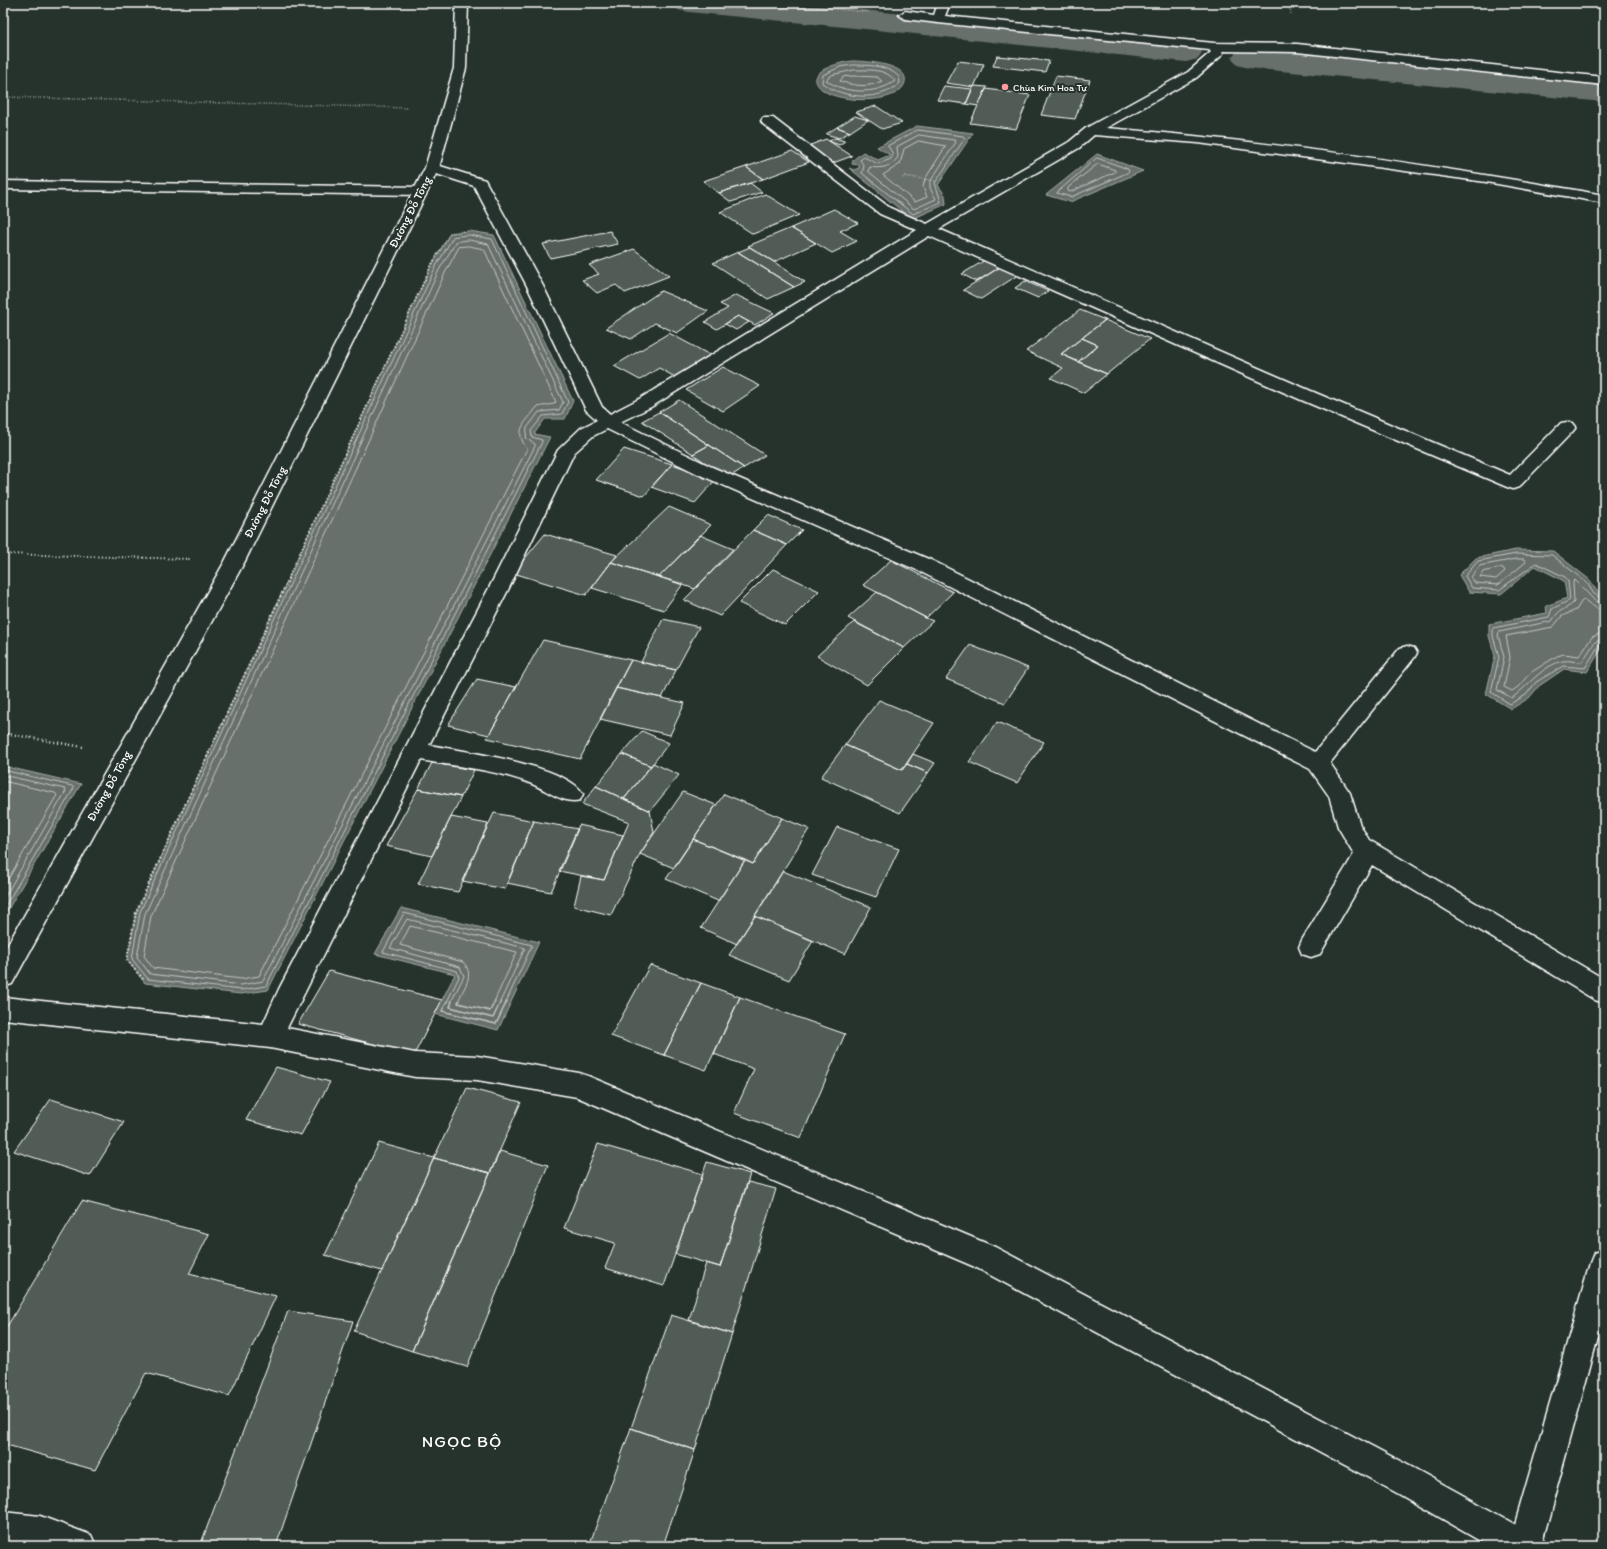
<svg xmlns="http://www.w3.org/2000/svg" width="1607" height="1549" viewBox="0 0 1607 1549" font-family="Itim,sans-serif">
	<rect width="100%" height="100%" fill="#26332d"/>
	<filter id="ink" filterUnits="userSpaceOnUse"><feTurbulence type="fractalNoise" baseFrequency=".025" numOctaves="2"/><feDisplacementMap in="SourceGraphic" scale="8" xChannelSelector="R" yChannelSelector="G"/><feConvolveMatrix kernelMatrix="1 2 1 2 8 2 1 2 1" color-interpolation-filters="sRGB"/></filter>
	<g filter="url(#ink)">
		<path fill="#67706c" stroke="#a4a9a7" d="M853,61C864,61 914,64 904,85C894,105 840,102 824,91C798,72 841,62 853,61Z
			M917,126L973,133L938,185L945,195L946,204L912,219L849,168L854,170L859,168V165L852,164L853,160L863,152L878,160L890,155L877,147Z
			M1097,154L1143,171L1070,202L1046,195Z
			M469,231L494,235L573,401L565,419H545L534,434L550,437L268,990L241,994L145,983L127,960L136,912L431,266L450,233Z
			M1516,550L1553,551L1590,580L1596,590L1604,596V645L1587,672L1564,669L1539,686L1529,698L1511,709L1486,694L1495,656L1489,636V624L1547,613L1546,606L1567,598L1564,581L1535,566L1501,594L1469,592L1459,575L1476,558Z
			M3,766L81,784L3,918Z
			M401,908L539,942L498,1030L435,1014L455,974L375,954Z"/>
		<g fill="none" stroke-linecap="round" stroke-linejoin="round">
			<path stroke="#c2c6c4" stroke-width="1" d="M853,65C868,65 888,65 899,77L900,83C880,102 844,99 822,83L823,75L840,67Z
				M854,70C868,70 886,68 895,81C876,95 844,94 826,80L832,75Z
				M854,76L877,77L882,81C869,88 853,86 840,81L843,77Z
				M918,130L963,136L965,138L935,183L941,202L913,214L862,173L864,166L860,160L864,157L878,164L891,159L893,154L888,146Z
				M919,135L954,140L956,142L930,182V188L936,199L914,209L868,171L870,167C881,169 892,167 898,157L897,147Z
				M919,141L946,146L925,179L923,187L927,197L915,202L883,175L900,164L904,149Z
				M1097,158L1128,169L1129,172L1071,197L1057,193Z
				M1098,164L1115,170V172L1070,192L1068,191V188Z
				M469,235L492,239L568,402L562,414L543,416L531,431L532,437L542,440V442L266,986L241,990L148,979L132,959L140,912L435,268L453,237Z
				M469,240L488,244L563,402L559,410L539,412L527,428L526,438L535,444V446L263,981L241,985L150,974L137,957L145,914L439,270L456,242Z
				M469,246L484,249L556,402L554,404L537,407C525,424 513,429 527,449L259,976L241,979L153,968L144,956L151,916L445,273L459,247Z
				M1517,559H1524L1526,562L1498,585L1475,583L1471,577L1480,566Z
				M1503,568L1505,571L1496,579L1480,577L1483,572Z
				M1604,599L1594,594L1587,583L1552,555L1516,554L1478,561L1465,576L1472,588L1499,590L1536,563L1565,577L1568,581L1570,600L1552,609L1549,617L1493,628V636L1499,657L1491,692L1510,704L1526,695L1536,682L1563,666L1585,668L1599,645L1604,643
				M1604,604L1595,601L1575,580L1573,582L1574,602C1564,612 1560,607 1552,621L1499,632L1498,635L1504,657L1497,690L1512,698C1528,686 1543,665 1563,661C1569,660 1576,662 1582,662L1595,642L1604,638
				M1604,610L1596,608L1583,599L1576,610L1562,616L1553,627L1506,636L1510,657L1504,687L1512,691L1518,687L1530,673L1557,656L1564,654L1579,656L1592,637L1604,632
				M3,770L72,786L74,788L3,910
				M3,775L65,789L66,791L3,900
				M3,781L55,793L57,795L3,888
				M447,1002L459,977L457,971L383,952L404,913L532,945L506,1002
				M451,1002L464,976L460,967L390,948L407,919L525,948L500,1002
				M458,1002C463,987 476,976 463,962L400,945L410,926L517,952L494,1002"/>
			<path stroke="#c2c6c4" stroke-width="1.5" d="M447,1001L442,1011L496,1024L507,1001
				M452,1001L450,1007L493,1018L501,1001
				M459,1001L458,1003L490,1011L495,1001"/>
			<path fill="#67706c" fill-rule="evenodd" d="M673,3H792L1186,42L1198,45L1202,52L1198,59L1186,62L896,32L689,12L678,10Z
				M1249,48L1604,82V102L1249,68L1237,65L1232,58L1237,51Z"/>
		</g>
		<path fill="#515c57" stroke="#fff" d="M997,56L1049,61L1045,72L993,66Z
			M958,61L984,64L974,87L946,83Z
			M1056,76L1090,80L1075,119L1041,115Z
			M944,86L972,89L966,104L937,100Z
			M974,86L987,87L978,106L966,104Z
			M986,89L1030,95L1016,129L970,123Z
			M876,106L902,123L882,129L856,112Z
			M855,116L868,120L850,132L837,127Z
			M837,127L850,132L839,138L826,134Z
			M835,138L845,141L839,145L829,141Z
			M826,139L852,156L833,163L808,146Z
			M792,151L809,162L763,179L746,167Z
			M746,167L763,179L719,193L703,181Z
			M750,183L762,192L731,202L719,193Z
			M765,194L799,215L753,234L720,212Z
			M834,209L858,223L840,231L857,241L832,253L791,228Z
			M791,228L816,243L774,262L748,246Z
			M610,231L618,244L550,258L543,244Z
			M750,247L774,262L805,282L794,287L738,252Z
			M634,249L669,276L625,293L616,285L597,293L582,280L599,274L589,265Z
			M738,252L794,287L768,299L713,263Z
			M985,260L1000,267L977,282L962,274Z
			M1000,267L1018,275L981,299L963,290Z
			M1025,281L1048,291L1038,298L1015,288Z
			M661,291L708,311L677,333L655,323L631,339L606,328Z
			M736,295L774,313L755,325L738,316L717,329L705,322L728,308L720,304Z
			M1080,310L1105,320L1061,354L1107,374L1084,393L1051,378L1063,368L1026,351Z
			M738,316L749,322L736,330L725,324Z
			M1105,320L1150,339L1107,374L1078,362L1098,345L1082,338Z
			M669,333L710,355L675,377L659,368L640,380L614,366Z
			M1082,338L1098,345L1078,362L1061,354Z
			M723,367L760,386L723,411L686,390Z
			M679,400L765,455L744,468L659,412Z
			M659,412L709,445L693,454L642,421Z
			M709,445L744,468L727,478L693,454Z
			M624,449L672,464L644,496L596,480Z
			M672,464L716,479L695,503L651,487Z
			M669,507L711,525L659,577L611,562Z
			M768,515L802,530L787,545L753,530Z
			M753,530L787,545L720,616L684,600Z
			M545,534L617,555L586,595L513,573Z
			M700,535L733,549L695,589L659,577Z
			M891,560L953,592L926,618L863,585Z
			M611,562L659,577L683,584L664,610L592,588Z
			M773,569L819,591L785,625L739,603Z
			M877,592L926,618L933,621L904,648L848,618Z
			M663,619L699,627L676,670L641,662Z
			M854,622L904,648L867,685L817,656Z
			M543,640L631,660L580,759L487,738Z
			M970,645L1028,668L1005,703L946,679Z
			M631,660L676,670L662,698L616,688Z
			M477,679L516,687L489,735L448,725Z
			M616,688L685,703L670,735L600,719Z
			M879,700L934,723L902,770L845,745Z
			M997,722L1044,742L1017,783L969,762Z
			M642,731L669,743L651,766L622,754Z
			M845,745L902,770L907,764L928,773L900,813L821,777Z
			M622,754L651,766L624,799L596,786Z
			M913,754L935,763L928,773L907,764Z
			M432,763L474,770L461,797L418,789Z
			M653,763L679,775L650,811L624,799Z
			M596,786L650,811L654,832L640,854L611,915L574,906L581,876L604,880L629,822L582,804Z
			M418,789L461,797L432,856L386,846Z
			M683,792L716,805L674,868L640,854Z
			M724,794L782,818L753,864L693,839Z
			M494,813L534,821L505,889L462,881Z
			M451,817L488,824L458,892L418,884Z
			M782,818L809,829L737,944L701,928L745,860L753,864Z
			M534,821L578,829L551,892L507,883Z
			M579,825L623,835L604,880L559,871Z
			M837,827L899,849L876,897L812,875Z
			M693,839L745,860L718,901L666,879Z
			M783,871L871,907L845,954L755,916Z
			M755,916L813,941L789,980L729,955Z
			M650,965L701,983L664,1055L611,1036Z
			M329,971L442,1000L414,1055L298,1024Z
			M701,983L740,997L706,1070L664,1055Z
			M740,997L845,1034L801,1138L734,1113L754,1069L714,1054Z
			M276,1067L330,1082L301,1135L246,1120Z
			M467,1088L521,1102L490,1173L434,1158Z
			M51,1099L124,1122L90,1176L14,1151Z
			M379,1143L434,1158L382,1271L325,1255Z
			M598,1144L703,1174L664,1286L605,1268L615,1243L564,1228Z
			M500,1151L548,1165L467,1367L412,1351Z
			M434,1158L490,1173L412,1351L354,1331Z
			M707,1162L750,1174L720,1267L675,1254Z
			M748,1182L776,1189L732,1334L689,1320L706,1263L720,1267Z
			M82,1201L209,1234L189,1274L276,1296L229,1396L146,1373L95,1470L3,1444V1333Z
			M288,1311L353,1321L276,1546H200Z
			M671,1315L732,1334L695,1450L631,1428Z
			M631,1428L695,1450L663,1546H589Z"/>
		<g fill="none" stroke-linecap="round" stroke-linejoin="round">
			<g stroke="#fff" stroke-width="3">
				<path id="street" d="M938,3H950L945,16L1214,43L1297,44L1604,77V85L1297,52L1222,51L1223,53L1221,56L1196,78L1106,128C1273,141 1439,166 1604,195V203L1486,182L1198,143L1094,135L1079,148L939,229L1311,391L1510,475L1561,423L1567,422L1573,423L1576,427L1573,431L1519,487L1513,489L1507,487L1299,399L929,236L651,407L620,422L712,467L933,561L1315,752L1400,648L1407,646L1414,648L1417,653L1414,658L1330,763L1350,793L1360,825L1369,840L1604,979V1003L1595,1000L1372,865L1320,954L1311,957L1302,954L1299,947L1302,940L1354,854L1338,827L1329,796L1310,769L919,571L700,475L607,429L593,436L574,453L509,588L429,745C461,751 568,765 583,794L580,800C564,805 547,790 532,784C498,770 458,767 421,760L287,1028L415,1053L477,1056L579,1073L588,1076L995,1247L1419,1471L1515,1524L1590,1263L1594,1253L1604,1249V1315L1541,1546H1490L1397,1493L975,1267L577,1097L477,1080L415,1077L270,1048L3,1019V997L263,1024L279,989L489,588L558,450L581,428L597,420L586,410L527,286L474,186L427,171L425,168L427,165H437L485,180L543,286L602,407L610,414L639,399L917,230L880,214L763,124L761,121L763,118H773L890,208L927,224L1069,142L1086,128L1188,72L1211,52L1209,50L938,23L905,19L899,15L905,11L934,15Z
					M3,181L421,187L426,188L428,191L426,194L421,195L3,189Z
					M3,1512L40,1516L91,1535L96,1546H21L3,1544Z"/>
			</g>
			<g stroke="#fff" stroke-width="3">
				<path id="secondary" d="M456,3H468L466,68L439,168L245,561L12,984L3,987V953L225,561L425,168L454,68Z"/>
			</g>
			<path stroke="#fff" stroke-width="1.5" stroke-dasharray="0.5 2" stroke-linecap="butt" d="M769,3L869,12
				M1289,3L1291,14
				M3,97L409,108
				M903,178L904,176L936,181
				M439,253L450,233L463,231"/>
			<path stroke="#fff" stroke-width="2" stroke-dasharray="1 2.5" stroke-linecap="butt" d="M3,554L191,559
				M288,579L431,266L439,252"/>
			<path stroke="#fff" stroke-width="2.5" stroke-dasharray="1 3" stroke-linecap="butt" d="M3,733L83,747
				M143,979L127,960L136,912L289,578"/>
			<use href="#street" fill="#26332d" fill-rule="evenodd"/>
			<use href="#secondary" fill="#26332d" fill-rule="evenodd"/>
		</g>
	</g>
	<circle fill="#ff9aa2" stroke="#26332d" stroke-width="1.5" cx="1005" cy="87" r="4"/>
	<g text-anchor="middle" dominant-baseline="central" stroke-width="4" stroke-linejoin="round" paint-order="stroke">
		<g font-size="10" fill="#fff" stroke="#26332d" text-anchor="start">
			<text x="1013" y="87">Chùa Kim Hoa Tự</text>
		</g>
		<g font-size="12" fill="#fff" stroke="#26332d">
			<text transform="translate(410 212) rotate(-63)">Đường Đỗ Tông</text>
			<text transform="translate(265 502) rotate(-63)">Đường Đỗ Tông</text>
			<text transform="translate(109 786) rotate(-61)">Đường Đỗ Tông</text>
		</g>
		<g font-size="17" letter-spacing="1" fill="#fff" stroke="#26332d">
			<text x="462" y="1441">NGỌC BỘ</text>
		</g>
	</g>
	<rect width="1607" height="1549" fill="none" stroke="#26332d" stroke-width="16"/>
	<rect x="8" y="8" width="1591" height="1533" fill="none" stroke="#fff" stroke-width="1.5" filter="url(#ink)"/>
</svg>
